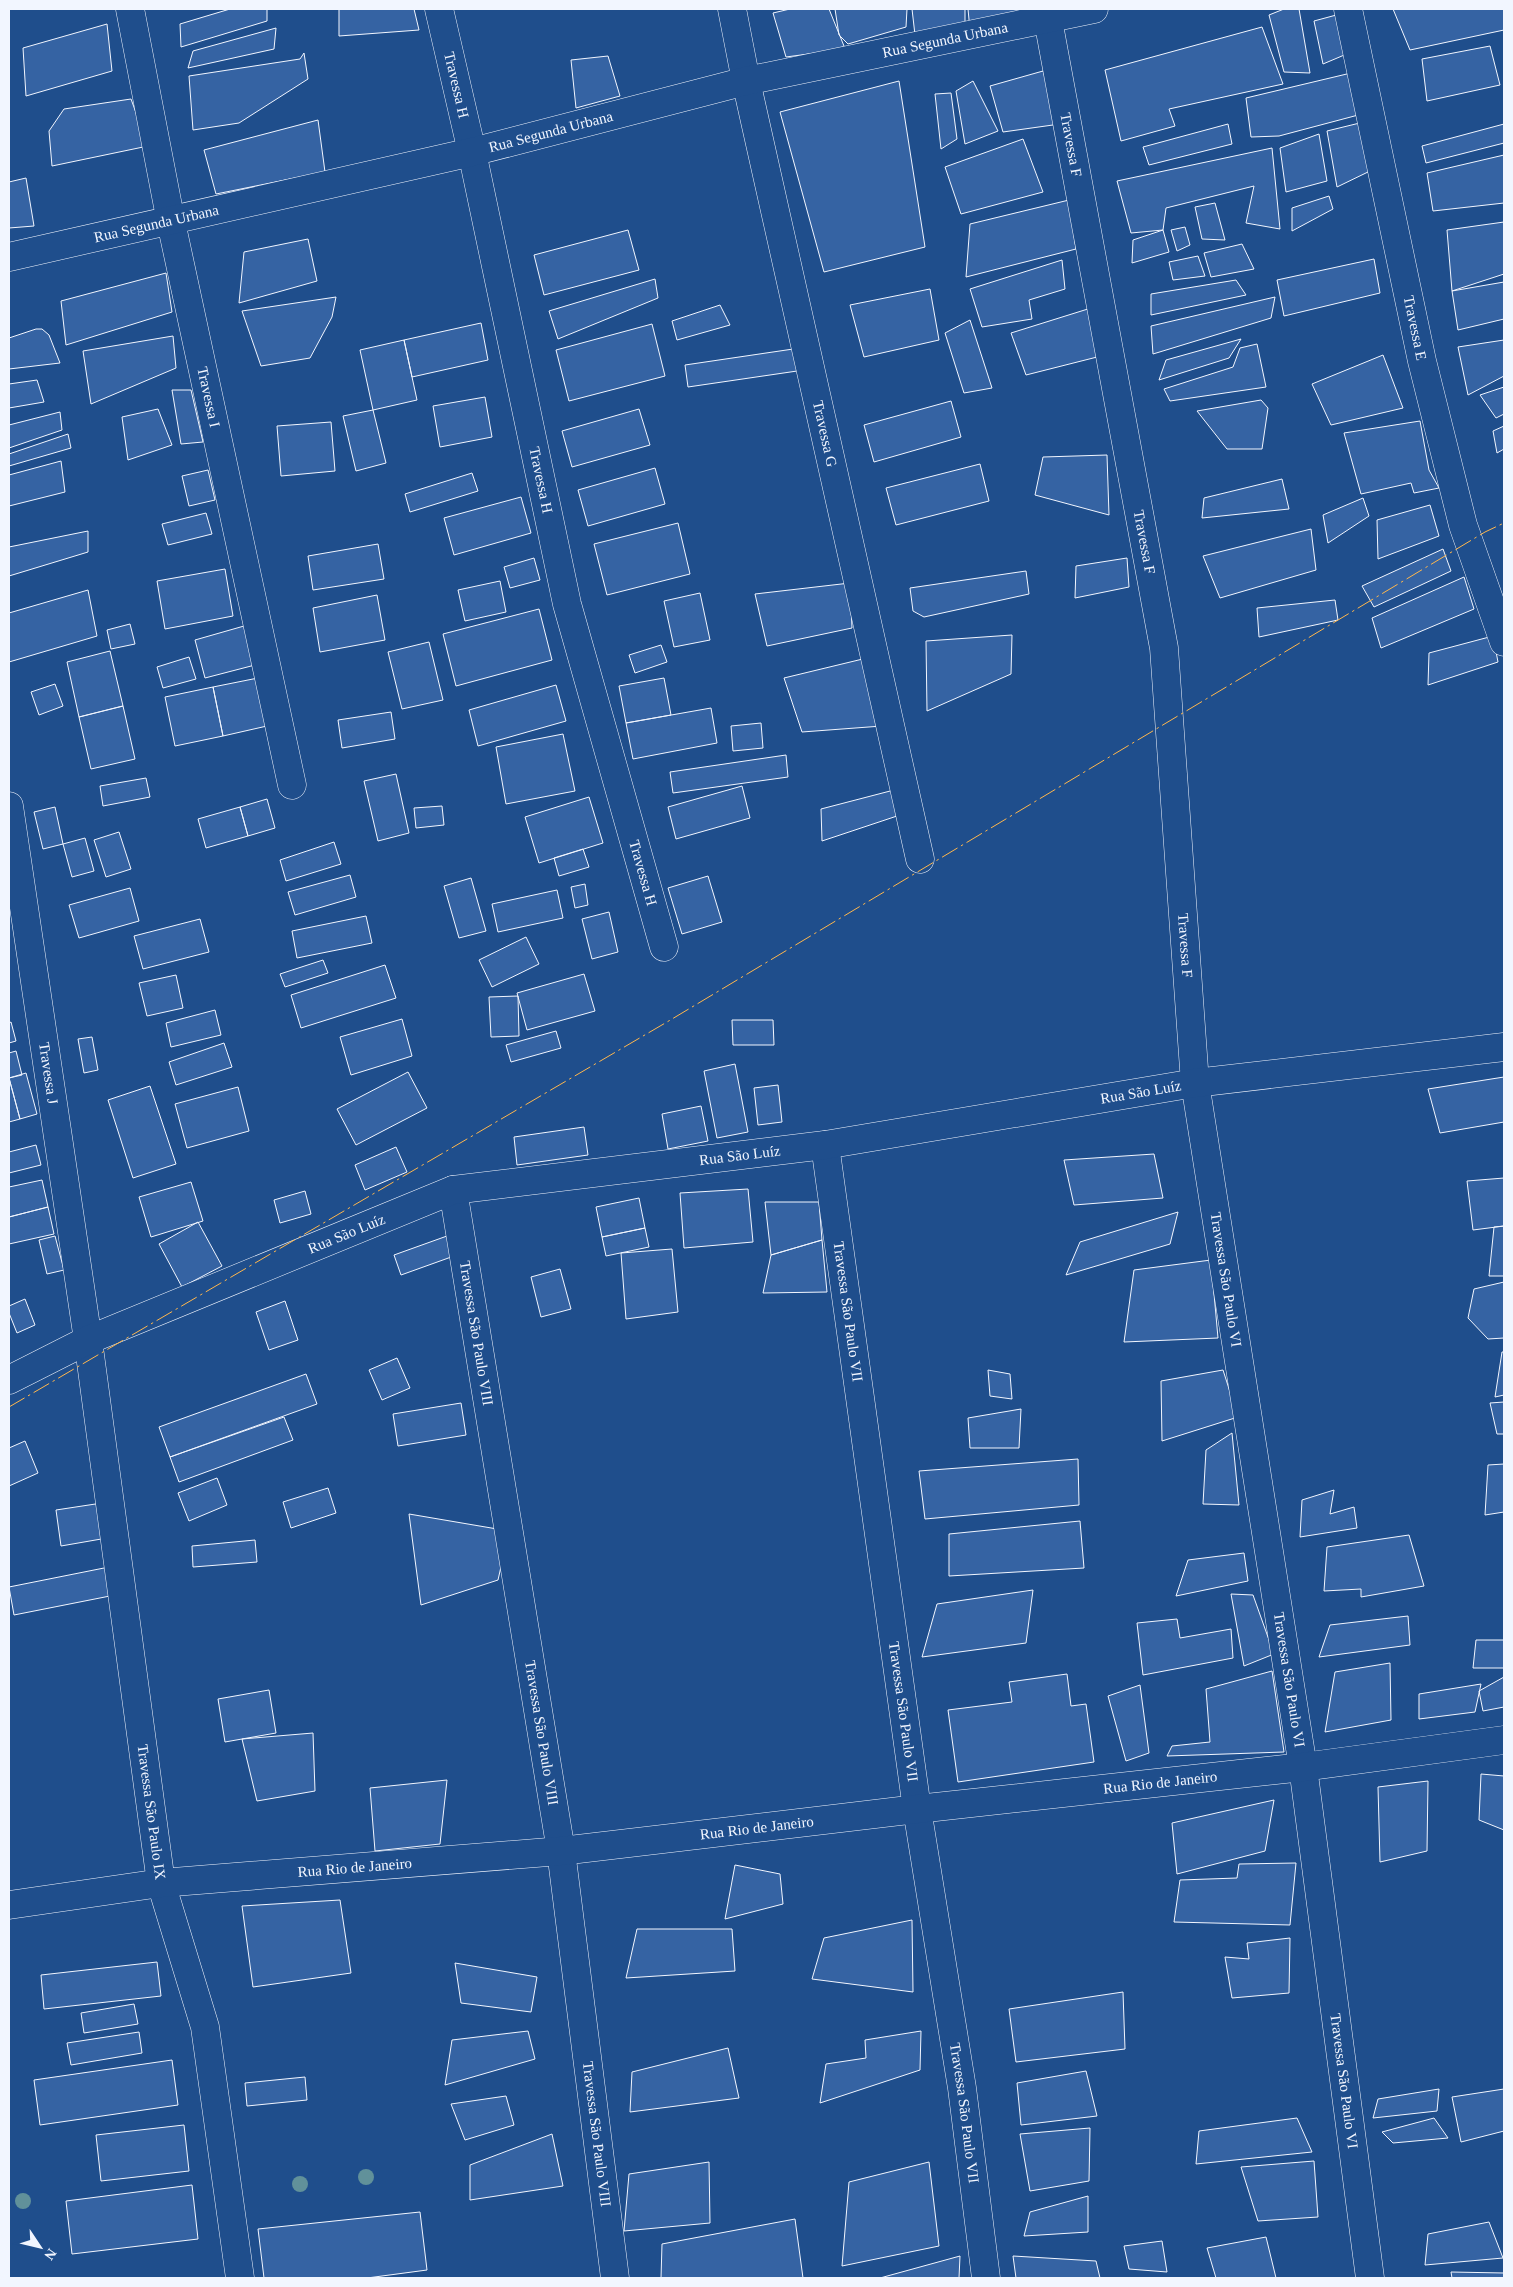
<svg xmlns="http://www.w3.org/2000/svg" width="1513" height="2287" viewBox="0 0 1513 2287" font-family="Georgia,serif">
	<rect width="100%" height="100%" fill="#1f4e8c"/>
	<path fill="#3563a3" stroke="#f2f6ff" d="M230,9H267V21L181,47L180,24Z
		M339,9H414L419,30L339,36Z
		M790,9H829L844,46L838,50L786,57L773,13Z
		M835,9H907L906,27L848,44L839,35Z
		M912,9H965V29L915,35Z
		M968,9H1034L970,30Z
		M1284,9H1299L1310,73L1284,72L1269,15Z
		M1393,9H1504V30L1410,50Z
		M1340,14L1349,53L1323,64L1314,21Z
		M107,24L112,71L26,96L23,48Z
		M1262,27L1283,84L1169,109L1175,126L1121,141L1105,70Z
		M276,28L274,49L188,68L193,51Z
		M1490,46L1500,85L1427,101L1422,59Z
		M304,53L308,79L239,123L193,130L189,76L300,59Z
		M608,56L620,96L576,108L571,60Z
		M1043,71L1060,124L1003,132L990,86Z
		M1351,73L1362,114L1279,136L1251,137L1246,98Z
		M899,81L925,247L824,272L780,112Z
		M973,81L998,131L965,144L956,91Z
		M951,93L957,139L941,149L935,94Z
		M131,99L148,146L52,166L49,131L64,109Z
		M318,120L325,172L216,194L204,150Z
		M1372,120L1370,171L1337,187L1327,131Z
		M1228,124L1232,144L1149,165L1143,147Z
		M1504,124V143L1426,163L1422,146Z
		M1319,134L1327,181L1286,192L1280,148Z
		M1023,139L1043,192L961,214L945,167Z
		M1272,148L1280,229L1246,223L1254,186L1166,208L1163,230L1131,233L1117,181Z
		M1504,155V203L1433,211L1427,173Z
		M26,178L34,226L9,228V182Z
		M1329,196L1333,209L1292,231V208Z
		M1069,200L1076,249L966,277L970,224Z
		M1215,203L1225,240L1202,239L1195,207Z
		M1504,222V274L1452,291L1447,230Z
		M1185,227L1190,245L1177,251L1171,230Z
		M628,230L639,270L544,295L534,255Z
		M1163,230L1169,252L1132,263L1133,240Z
		M308,239L317,281L239,303L244,252Z
		M1242,244L1254,269L1211,277L1204,253Z
		M1198,256L1205,276L1173,280L1169,262Z
		M1374,259L1380,293L1284,316L1277,280Z
		M1062,260L1065,289L1029,300L1032,319L982,327L970,289Z
		M166,273L172,312L66,345L61,301Z
		M655,279L658,298L558,339L549,311Z
		M1236,280L1246,295L1151,315V294Z
		M1504,282V319L1458,330L1452,291Z
		M930,289L939,340L864,357L850,305Z
		M336,297L332,317L310,358L261,366L242,311Z
		M1275,297L1271,318L1153,354L1151,326Z
		M720,305L730,325L677,340L672,321Z
		M1091,308L1105,355L1026,375L1011,333Z
		M970,320L992,388L964,393L945,333Z
		M481,323L488,360L412,377L404,340Z
		M652,324L665,376L569,401L556,350Z
		M36,329H42L49,335L60,363L9,369V338Z
		M173,336L176,368L91,404L83,351Z
		M1241,339L1229,358L1159,380L1166,360Z
		M404,340L417,400L373,410L360,350Z
		M1504,340V376L1468,395L1458,347Z
		M1257,344L1266,387L1170,401L1164,389L1233,367L1240,348Z
		M800,348L804,370L688,387L685,365Z
		M1383,355L1403,408L1331,425L1312,384Z
		M37,380L44,402L9,408V384Z
		M1504,387V414L1496,418L1480,395Z
		M172,390H191L203,442L181,444Z
		M485,397L492,437L440,447L433,406Z
		M1261,400L1268,408L1262,449H1227L1197,411Z
		M951,401L961,437L874,462L864,425Z
		M158,409L172,445L128,460L122,417Z
		M639,409L650,445L572,467L562,431Z
		M373,410L386,463L356,471L343,416Z
		M60,412L62,430L9,448V425Z
		M1420,421L1429,470L1439,488L1414,493L1411,483L1361,494L1344,433Z
		M331,422L335,471L281,476L277,426Z
		M1504,426V449L1497,453L1493,431Z
		M68,434L71,448L9,466V454Z
		M1107,455L1109,515L1035,495L1043,457Z
		M61,461L65,492L9,506V475Z
		M980,464L989,501L896,525L886,488Z
		M655,468L665,504L588,526L578,490Z
		M208,470L215,500L189,506L182,476Z
		M472,473L478,491L410,512L405,494Z
		M1282,479L1289,509L1202,518L1204,498Z
		M521,497L531,533L454,555L444,518Z
		M1363,498L1369,516L1328,543L1323,515Z
		M1430,505L1439,536L1378,559L1377,520Z
		M206,513L212,534L168,545L162,524Z
		M678,523L690,574L607,595L594,544Z
		M1311,529L1316,570L1220,598L1203,556Z
		M88,531V552L9,576V547Z
		M378,544L384,579L313,590L308,556Z
		M1443,549L1451,571L1374,607L1362,586Z
		M534,558L540,580L510,588L504,567Z
		M1127,558L1129,587L1075,598L1076,566Z
		M225,569L233,616L165,629L157,581Z
		M1026,571L1029,594L924,617L913,611L910,588Z
		M1464,577L1474,609L1381,648L1372,618Z
		M500,581L506,612L465,621L458,590Z
		M850,583L852,628L767,646L755,594Z
		M88,590L97,636L9,662V613Z
		M700,593L710,640L674,647L664,601Z
		M377,595L385,640L320,652L313,608Z
		M1335,600L1338,620L1259,637L1257,608Z
		M539,609L552,660L456,686L443,634Z
		M130,624L135,644L111,649L107,630Z
		M244,626L255,665L205,678L195,640Z
		M1012,635L1011,674L927,711L926,641Z
		M1493,636L1498,662L1428,685L1429,653Z
		M429,642L443,700L402,709L388,652Z
		M661,645L667,662L635,673L629,655Z
		M110,651L123,706L79,717L67,662Z
		M189,657L196,679L163,688L157,667Z
		M871,657L882,726L802,732L784,678Z
		M258,678L267,726L223,736L213,687Z
		M664,678L671,715L626,723L619,686Z
		M55,684L63,706L39,715L31,692Z
		M556,685L566,721L478,746L469,710Z
		M213,687L223,736L175,746L165,697Z
		M123,706L135,759L91,769L79,717Z
		M711,708L717,743L633,759L626,723Z
		M391,712L395,739L342,748L338,720Z
		M761,723L763,748L733,751L731,726Z
		M563,734L575,791L506,804L496,747Z
		M786,755L788,777L673,793L670,772Z
		M396,774L409,833L378,841L364,781Z
		M146,778L150,797L103,806L100,786Z
		M742,786L750,818L676,839L668,807Z
		M894,790L903,814L822,841L821,809Z
		M589,797L603,843L539,863L525,817Z
		M267,799L275,828L248,836L240,807Z
		M442,806L444,825L416,828L414,808Z
		M55,807L63,844L43,849L34,812Z
		M240,807L248,836L206,848L198,819Z
		M119,832L131,869L106,877L94,840Z
		M85,838L94,871L72,877L63,844Z
		M334,842L341,864L286,881L280,860Z
		M583,849L589,867L559,876L554,858Z
		M350,875L356,897L295,915L288,892Z
		M708,876L722,922L682,934L668,888Z
		M471,878L486,931L459,938L444,886Z
		M585,884L588,905L575,908L571,887Z
		M130,888L139,921L79,938L69,905Z
		M557,890L563,918L498,932L492,904Z
		M609,912L618,952L592,959L582,919Z
		M366,916L372,943L297,958L292,931Z
		M200,919L209,952L143,969L134,936Z
		M526,937L539,964L492,987L479,960Z
		M323,960L328,973L285,987L280,974Z
		M385,965L396,998L301,1028L291,995Z
		M584,974L595,1011L527,1030L517,993Z
		M176,975L183,1008L147,1016L139,983Z
		M518,996L519,1036L491,1037L489,997Z
		M215,1010L221,1035L171,1047L166,1023Z
		M402,1019L412,1056L351,1075L340,1037Z
		M732,1020H773L774,1045H733Z
		M11,1022L16,1041L9,1043V1023Z
		M556,1031L561,1048L511,1062L506,1045Z
		M92,1037L98,1070L84,1073L78,1039Z
		M224,1043L232,1067L176,1085L169,1062Z
		M16,1051L22,1075L9,1078V1053Z
		M735,1064L748,1132L717,1138L704,1071Z
		M408,1072L427,1108L356,1145L337,1109Z
		M26,1073L37,1114L20,1119L9,1078Z
		M1504,1077V1122L1440,1133L1428,1089Z
		M9,1078L20,1119L9,1122Z
		M778,1085L782,1122L758,1125L754,1088Z
		M150,1086L176,1164L133,1178L108,1100Z
		M238,1087L249,1131L187,1148L175,1104Z
		M701,1106L708,1141L668,1149L662,1114Z
		M584,1127L588,1155L517,1165L514,1137Z
		M36,1145L41,1165L9,1173V1152Z
		M396,1147L407,1172L365,1190L355,1165Z
		M1154,1154L1163,1198L1074,1205L1064,1160Z
		M1504,1178V1226L1473,1230L1467,1181Z
		M42,1180L48,1207L9,1217V1187Z
		M191,1182L203,1221L151,1237L139,1197Z
		M748,1189L753,1242L684,1248L680,1193Z
		M305,1191L311,1214L280,1223L274,1200Z
		M639,1198L645,1228L602,1237L596,1207Z
		M765,1202H819L822,1240L771,1255Z
		M48,1207L54,1234L9,1244V1217Z
		M1178,1212L1170,1244L1066,1275L1080,1242Z
		M198,1222L222,1266L182,1287L159,1244Z
		M1504,1226V1276H1489L1494,1227Z
		M645,1228L649,1247L606,1256L602,1237Z
		M55,1236L64,1270L47,1274L39,1240Z
		M447,1236L454,1256L401,1275L394,1255Z
		M822,1240L827,1292L763,1293L771,1255Z
		M672,1249L678,1312L626,1319L621,1253Z
		M1211,1260L1218,1338L1124,1342L1134,1270Z
		M560,1269L571,1309L541,1317L531,1277Z
		M1504,1282V1338L1488,1339L1468,1318L1474,1289Z
		M25,1299L35,1325L17,1333L9,1313V1306Z
		M285,1301L298,1340L269,1350L256,1312Z
		M1502,1352H1504V1395L1495,1397Z
		M397,1358L410,1388L382,1400L369,1370Z
		M988,1370L1010,1374L1012,1399L990,1396Z
		M1223,1370L1238,1417L1162,1441L1161,1381Z
		M306,1374L317,1404L170,1457L159,1427Z
		M1504,1402V1434H1497L1490,1403Z
		M461,1403L466,1435L398,1446L393,1414Z
		M1021,1409L1019,1448H970L968,1418Z
		M284,1417L293,1440L179,1482L170,1457Z
		M1232,1433L1239,1505L1203,1504L1206,1450Z
		M25,1441L38,1473L9,1486V1448Z
		M1078,1459L1079,1505L925,1519L919,1471Z
		M1504,1464V1512L1485,1515L1488,1465Z
		M217,1478L227,1505L189,1521L178,1493Z
		M328,1488L336,1513L291,1528L283,1502Z
		M1334,1490L1330,1514L1354,1507L1357,1528L1300,1537L1302,1500Z
		M102,1503L107,1538L61,1546L56,1510Z
		M409,1514L509,1531L498,1580L421,1605Z
		M1080,1521L1084,1568L949,1576V1534Z
		M1409,1535L1424,1586L1361,1597V1589L1324,1591L1327,1547Z
		M255,1540L257,1562L193,1567L192,1546Z
		M1244,1553L1248,1581L1176,1596L1188,1560Z
		M109,1567L115,1595L14,1615L9,1587Z
		M1033,1590L1026,1643L922,1657L937,1604Z
		M1231,1594L1253,1595L1274,1654L1244,1666Z
		M1408,1616L1410,1645L1319,1657L1330,1625Z
		M1177,1619L1180,1638L1231,1629L1233,1658L1143,1675L1137,1623Z
		M1476,1640H1504V1668H1473Z
		M1390,1663L1391,1720L1325,1732L1335,1672Z
		M1272,1671L1284,1752L1167,1756L1172,1746L1210,1742L1206,1689Z
		M1067,1674L1071,1706L1086,1704L1094,1762L958,1782L948,1710L1012,1702L1009,1682Z
		M1504,1677V1707L1483,1711L1479,1691Z
		M1481,1684L1475,1712L1419,1719V1694Z
		M1140,1685L1149,1753L1126,1761L1108,1696Z
		M269,1690L276,1733L225,1742L218,1699Z
		M313,1733L315,1791L257,1801L242,1739Z
		M1481,1774L1504,1776V1830L1479,1820Z
		M447,1780L440,1844L375,1851L370,1788Z
		M1428,1781L1427,1851L1380,1862L1378,1787Z
		M1274,1800L1265,1851L1177,1874L1172,1823Z
		M1296,1863L1290,1925L1174,1922L1180,1880L1237,1878L1239,1864Z
		M735,1865L780,1874L783,1904L725,1919Z
		M340,1900L351,1973L253,1987L242,1906Z
		M912,1920L913,1992L812,1979L824,1938Z
		M637,1929H732L735,1971L626,1978Z
		M1290,1938L1289,1993L1232,1998L1225,1957L1249,1959L1247,1943Z
		M157,1962L161,1996L44,2009L41,1975Z
		M455,1963L537,1977L531,2012L461,2003Z
		M1123,1992L1125,2049L1016,2062L1009,2009Z
		M134,2004L138,2024L84,2033L81,2013Z
		M528,2031L535,2059L445,2085L452,2040Z
		M921,2031L920,2070L820,2103L826,2064L866,2058L865,2040Z
		M139,2032L142,2053L71,2065L67,2043Z
		M728,2048L739,2098L630,2112L632,2072Z
		M172,2060L178,2105L40,2125L34,2080Z
		M1086,2071L1097,2116L1021,2125L1017,2083Z
		M305,2077L307,2100L247,2106L245,2083Z
		M1439,2089L1437,2111L1373,2118L1378,2099Z
		M1504,2089V2131L1461,2142L1452,2097Z
		M506,2096L514,2125L465,2140L451,2104Z
		M1297,2118L1312,2152L1196,2164L1199,2131Z
		M1434,2118L1448,2138L1393,2143L1382,2132Z
		M184,2125L189,2171L101,2181L96,2135Z
		M1090,2128L1089,2181L1030,2191L1020,2134Z
		M552,2134L563,2186L470,2200V2165Z
		M1314,2161L1318,2217L1258,2221L1241,2167Z
		M709,2162L710,2223L624,2231L629,2174Z
		M929,2162L939,2246L842,2266L849,2182Z
		M192,2185L198,2239L72,2254L66,2201Z
		M1088,2196V2232L1024,2236L1030,2212Z
		M420,2212L427,2270L367,2278H264L258,2229Z
		M795,2219L803,2278H661L662,2244Z
		M1489,2222L1503,2258L1425,2265L1428,2234Z
		M1266,2237L1276,2278H1216L1207,2248Z
		M1162,2241L1167,2272L1129,2269L1124,2246Z
		M960,2256L959,2278H880Z
		M1013,2256L1096,2261L1100,2278H1016Z
		M1451,2272L1504,2273V2278H1452Z"/>
	<g fill="none" stroke-linecap="round" stroke-linejoin="round">
		<g stroke="#f2f6ff" stroke-width="29">
			<g id="street">
				<path id="s1" d="M130,9L171,222L292,785"/>
				<path id="s2" d="M439,9L472,152L567,604L664,947"/>
				<path id="s3" d="M732,9L746,81L920,859"/>
				<path id="s4" d="M1046,9L1164,648L1195,1083L1303,1767L1370,2278"/>
				<path id="s5" d="M1348,9L1422,361L1463,525L1504,642"/>
				<path id="s6" d="M9,257L472,152L746,81L1094,9"/>
				<path id="s7" d="M9,806L88,1340L161,1883L205,2027L240,2278"/>
				<path id="s8" d="M825,1145L917,1809L962,2088L986,2278"/>
				<path id="s9" d="M453,1190L561,1851L615,2278"/>
				<path id="s10" d="M9,1380L88,1340L453,1190L825,1145L1195,1083L1504,1047"/>
				<path id="s11" d="M9,1905L161,1883L561,1851L917,1809L1303,1767L1504,1740"/>
			</g>
		</g>
		<use href="#street" stroke="#1f4e8c" stroke-width="28"/>
		<path stroke="#ffb74d" stroke-width="1" stroke-dasharray="18 4 2.5 4" stroke-linecap="butt" d="M9,1407L667,1022L1485,532L1504,523"/>
	</g>
	<g fill="#61919a">
		<circle cx="366" cy="2177" r="8"/>
		<circle cx="300" cy="2184" r="8"/>
		<circle cx="23" cy="2201" r="8"/>
	</g>
	<g text-anchor="middle" dominant-baseline="central" stroke-width="4" stroke-linejoin="round" paint-order="stroke">
		<g font-size="15" fill="#f2f6ff" stroke="#1f4e8c">
			<text stroke="none"><textPath href="#s6" startOffset="961">Rua Segunda Urbana</textPath></text>
			<text stroke="none"><textPath href="#s2" startOffset="78">Travessa H</textPath></text>
			<text stroke="none"><textPath href="#s6" startOffset="556">Rua Segunda Urbana</textPath></text>
			<text stroke="none"><textPath href="#s4" startOffset="138">Travessa F</textPath></text>
			<text stroke="none"><textPath href="#s6" startOffset="151">Rua Segunda Urbana</textPath></text>
			<text stroke="none"><textPath href="#s5" startOffset="326">Travessa E</textPath></text>
			<text stroke="none"><textPath href="#s1" startOffset="396">Travessa I</textPath></text>
			<text stroke="none"><textPath href="#s3" startOffset="435">Travessa G</textPath></text>
			<text stroke="none"><textPath href="#s2" startOffset="482">Travessa H</textPath></text>
			<text stroke="none"><textPath href="#s4" startOffset="542">Travessa F</textPath></text>
			<text stroke="none"><textPath href="#s2" startOffset="888">Travessa H</textPath></text>
			<text stroke="none"><textPath href="#s4" startOffset="948">Travessa F</textPath></text>
			<text stroke="none"><textPath href="#s7" startOffset="270">Travessa J</textPath></text>
			<text stroke="none"><textPath href="#s10" startOffset="1178">Rua São Luíz</textPath></text>
			<text stroke="none"><textPath href="#s10" startOffset="772">Rua São Luíz</textPath></text>
			<text stroke="none"><textPath href="#s10" startOffset="368">Rua São Luíz</textPath></text>
			<text stroke="none"><textPath href="#s4" startOffset="1285">Travessa São Paulo VI</textPath></text>
			<text stroke="none"><textPath href="#s8" startOffset="168">Travessa São Paulo VII</textPath></text>
			<text stroke="none"><textPath href="#s9" startOffset="145">Travessa São Paulo VIII</textPath></text>
			<text stroke="none"><textPath href="#s4" startOffset="1690">Travessa São Paulo VI</textPath></text>
			<text stroke="none"><textPath href="#s8" startOffset="572">Travessa São Paulo VII</textPath></text>
			<text stroke="none"><textPath href="#s9" startOffset="550">Travessa São Paulo VIII</textPath></text>
			<text stroke="none"><textPath href="#s11" startOffset="1158">Rua Rio de Janeiro</textPath></text>
			<text stroke="none"><textPath href="#s7" startOffset="1016">Travessa São Paulo IX</textPath></text>
			<text stroke="none"><textPath href="#s11" startOffset="752">Rua Rio de Janeiro</textPath></text>
			<text stroke="none"><textPath href="#s11" startOffset="348">Rua Rio de Janeiro</textPath></text>
			<text stroke="none"><textPath href="#s4" startOffset="2095">Travessa São Paulo VI</textPath></text>
			<text stroke="none"><textPath href="#s8" startOffset="978">Travessa São Paulo VII</textPath></text>
			<text stroke="none"><textPath href="#s9" startOffset="955">Travessa São Paulo VIII</textPath></text>
		</g>
	</g>
	<rect width="1513" height="2287" fill="none" stroke="#f2f6ff" stroke-width="20"/>
	<g transform="translate(40 2247) rotate(125)" stroke="#1f4e8c" stroke-width="4" paint-order="stroke">
	<path d="M0-4L9 19L0 12L-9 19Z" fill="#f2f6ff"/>
	<text y="-8" font-size="14" font-weight="bold" text-anchor="middle" fill="#f2f6ff">N</text>
	</g>
</svg>
